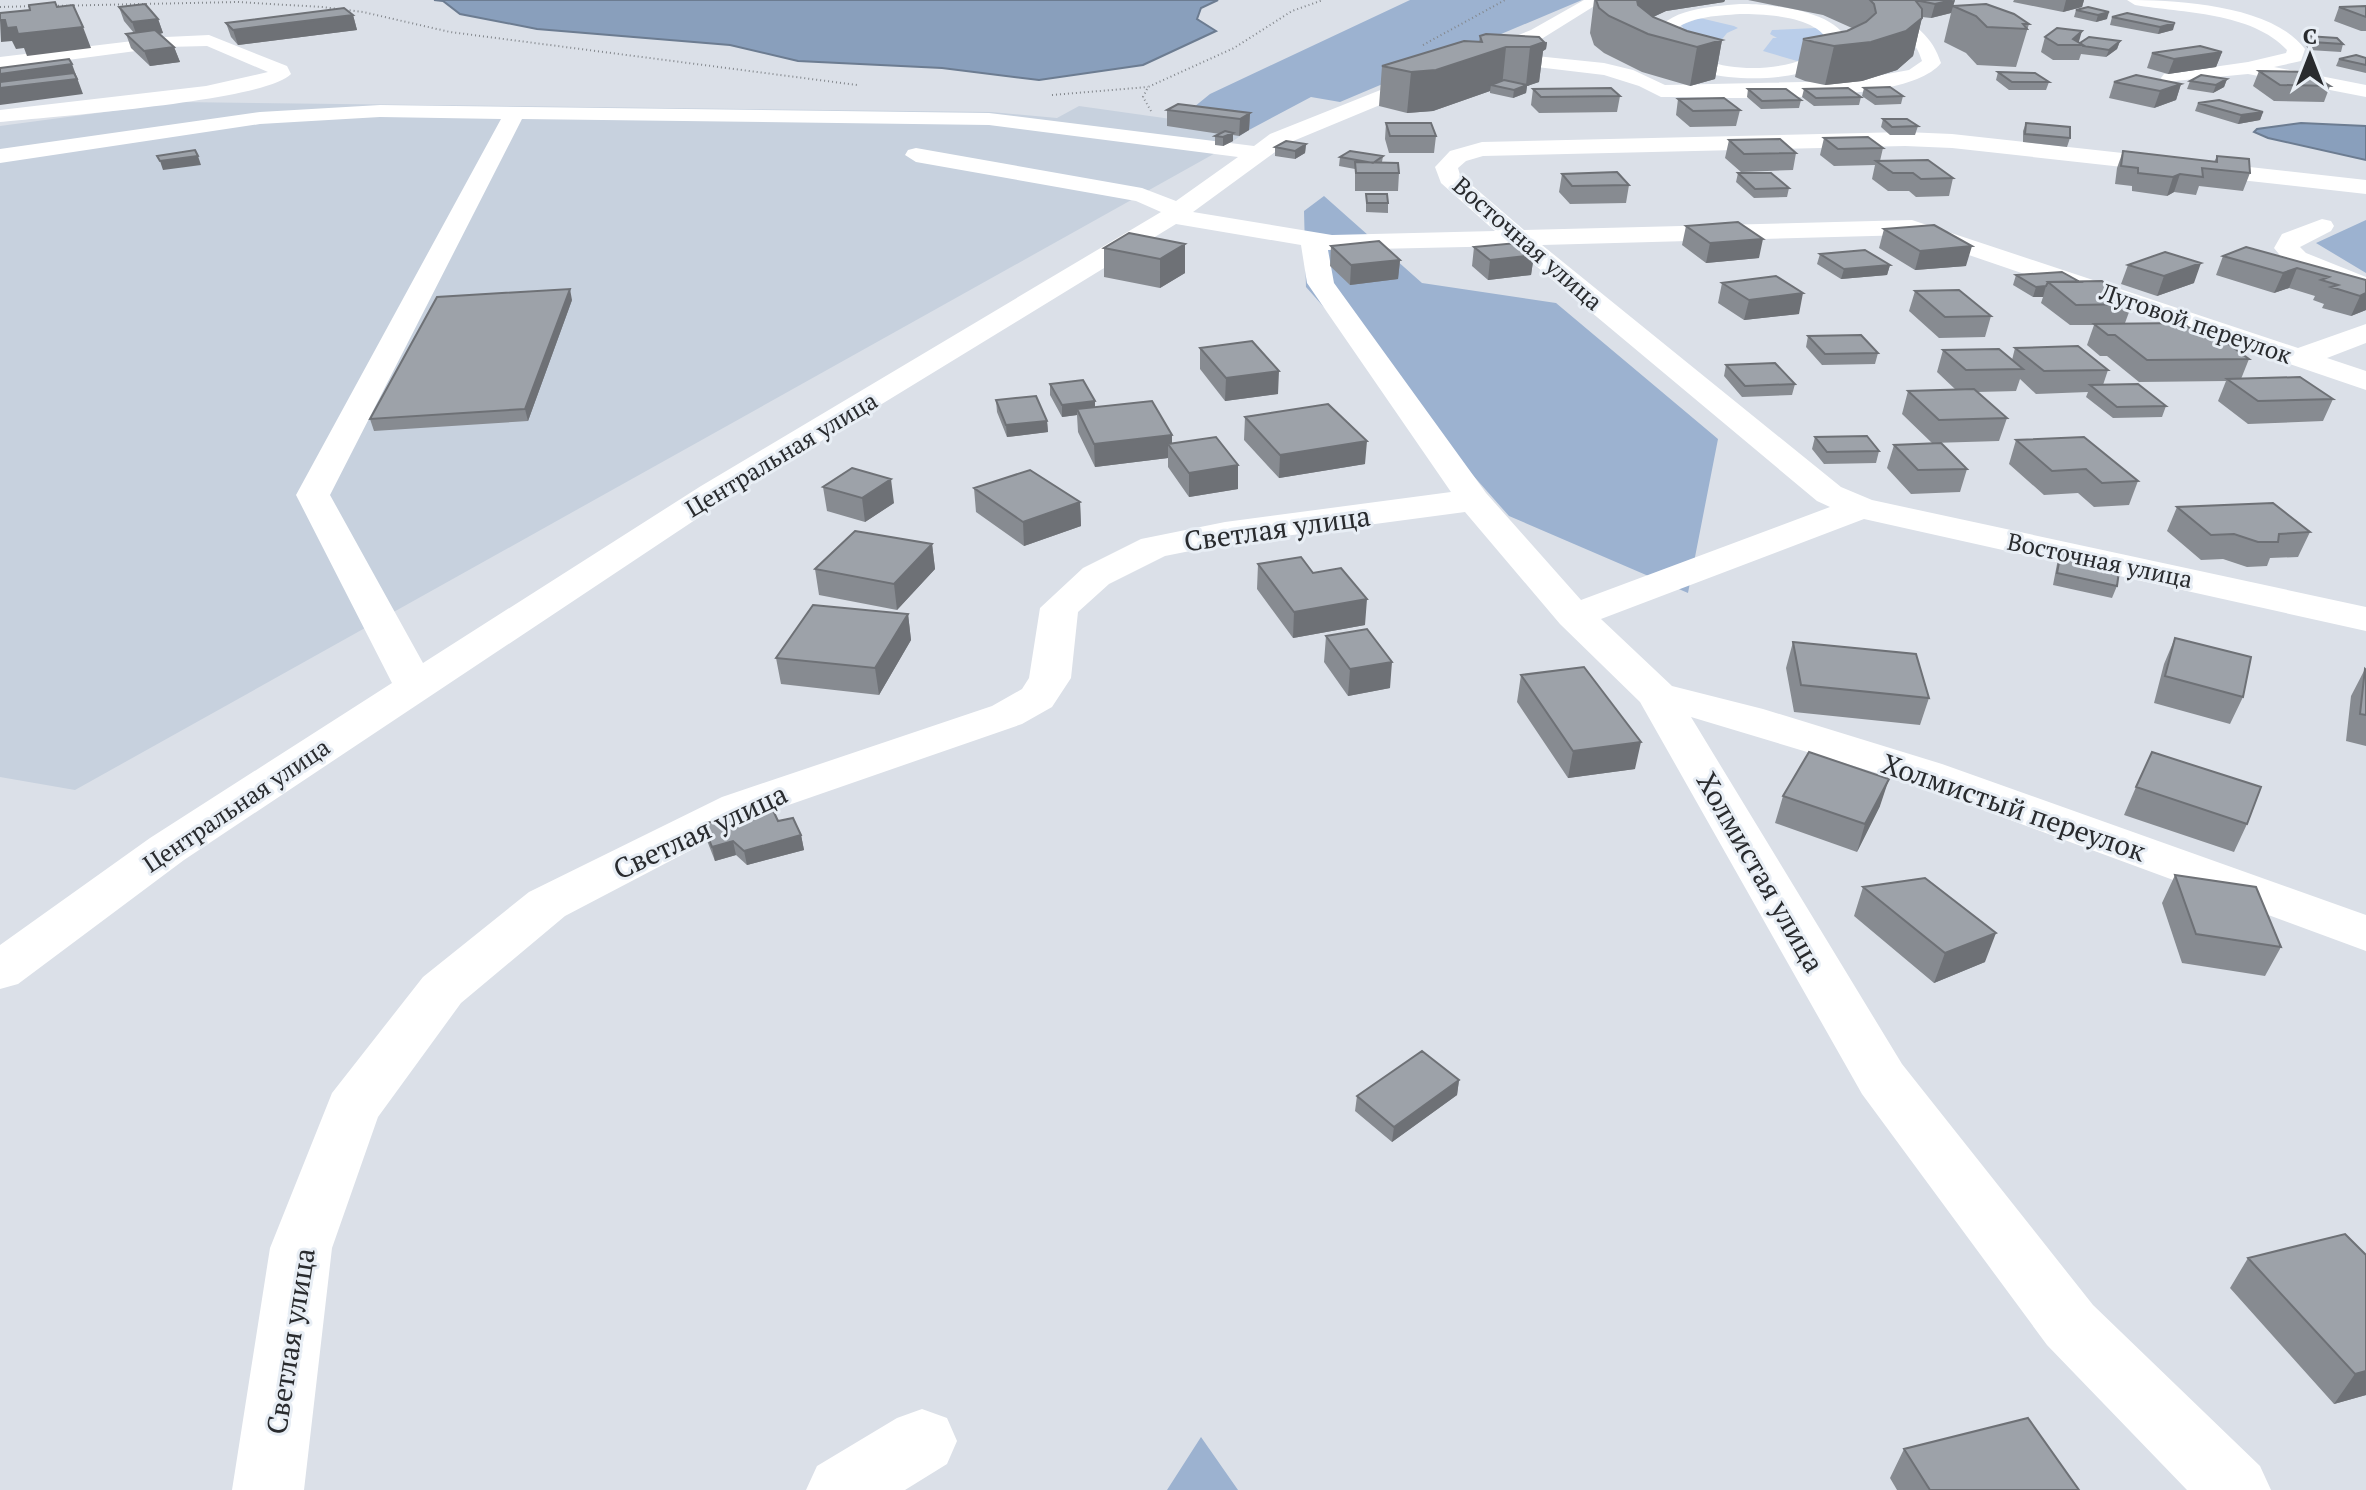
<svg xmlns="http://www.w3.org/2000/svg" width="2366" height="1490" viewBox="0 0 2366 1490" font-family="'PT Serif',serif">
	<rect width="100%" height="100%" fill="#dbe0e8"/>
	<path fill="#c7d1de" d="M180,102L991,112L1057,118L1079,106L1249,130L1233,141L1224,140L1219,151L75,790L0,777V126Z"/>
	<path fill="#baceea" d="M1700,18L1734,26L1738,28L1727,33L1715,48L1670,34L1678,26L1684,29L1681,25Z
		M1816,28L1825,34L1809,58L1797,61L1763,51L1773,38H1777L1770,34L1772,30Z"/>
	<path fill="#9cb2d0" d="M1410,0H1582L1340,102L1311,97L1249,130L1178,120L1210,94Z
		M1324,196L1422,283L1556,303L1718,439L1688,593L1509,516L1306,287L1304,211Z
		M2366,220V273L2316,243Z
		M1201,1437L1238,1490H1167Z"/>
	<path fill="#899fbc" stroke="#6c7c91" stroke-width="2" d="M434,0H1218L1201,8L1197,19L1216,31L1143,65L1039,80L942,68L798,61L730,45L537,29L460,14L443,1Z
		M2301,123L2366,126V160L2268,138L2254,132L2257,129Z"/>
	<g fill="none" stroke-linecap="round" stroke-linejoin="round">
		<path stroke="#83878c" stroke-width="2" stroke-dasharray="1 3" stroke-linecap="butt" d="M50,6L237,2L322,7L363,12L450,32L857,85
			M0,7L36,6
			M1423,45L1505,0
			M1052,95L1148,87
			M1151,111L1143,97L1148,87L1234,48L1292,11L1323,0"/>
		<path fill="#fff" fill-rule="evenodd" d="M1584,0H1604L1543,38L1507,53L1604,63L1633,70L1665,85L1849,81L1909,70L1922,61C1911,18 1852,13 1815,4L1813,0C1860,0 1926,11 1941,63C1906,107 1719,97 1661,97L1639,86L1604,75L1486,61L1286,144L1193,212L1332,235L1495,231L1441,183L1435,167L1450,151L1482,142L1905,132L1952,134L2366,180V194L1952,148L1905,146L1483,156L1466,161L1458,168L1460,175L1524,230L1912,220L2298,348L2366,324V343L2327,358L2366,371V390L1910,235L1542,245L1841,487L1872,500L2366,607V631L1864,519L1601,619L1672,686L1763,709L1942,764L2366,915V951L1910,783L1691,717L1902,1064L2093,1305L2260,1466L2271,1490H2187L2047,1345L1862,1094L1640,702L1560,624L1465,512L1225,544L1165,556L1109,584L1078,612L1071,678L1052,707L1022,724L754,817L565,916L461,1003L378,1117L332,1248L304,1490H232L270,1248L332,1093L423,977L529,892L722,797L992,706L1022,689L1029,678L1040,608L1083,568L1141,539L1225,522L1451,492L1307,283L1301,245L1176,224L725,500L184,860L18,984L0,989V945L150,838L392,683L296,495L501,119L380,117L260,124L0,163V149L260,112L380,105L989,113L1254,146L1270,134L1531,30ZM522,119L989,125L1238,157L1176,201L1142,188L916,148L908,150L905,155L916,162L1136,201L1161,212L701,486L423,663L330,495ZM1512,246L1817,501L1830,507L1581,600L1486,493L1334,283L1328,250Z
			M2127,0C2178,0 2272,5 2305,49L2301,61L2274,67L2366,85V97L2248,74L2164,82L2161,78L2164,74L2248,62L2286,53L2287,50C2252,12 2182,13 2135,5Z
			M1740,4C1767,3 1846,11 1848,47C1815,88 1707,86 1667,57C1661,52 1656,44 1651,38C1668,8 1708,7 1740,4ZM1740,14C1766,14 1820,16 1830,45C1789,77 1705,77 1669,37C1682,16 1717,16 1740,14Z
			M209,35L287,66L291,74C267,101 47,117 0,122V110L206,86L268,72L207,46L166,47L0,69V57L166,37Z
			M2322,219L2331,221L2334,226L2331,231L2300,247L2306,253L2366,277V295L2288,265L2274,248L2282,234Z
			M922,1409L947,1418L957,1441L947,1464L905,1490H806L817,1466L897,1418Z"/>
	</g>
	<path fill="#878b91" d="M1594,0H1725L1724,2L1666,11L1653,17L1687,31L1722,40L1715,79L1690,86L1642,72L1604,53L1594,45L1590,33Z
		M1748,0H1955L1953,6L2029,24L2016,67L1977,65L1966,53L1944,42L1951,13L1931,18L1922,17L1913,56L1897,70L1862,81L1825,85L1805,81L1795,77L1803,39L1847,31L1852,28L1823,15Z
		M2014,0H2084L2082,7L2063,12L2013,2Z
		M2366,6V31H2361L2334,21L2339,7Z
		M119,7L158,19L163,33L160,34L174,47L180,62L150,66L131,48L126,34L134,33L124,21Z
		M2088,7L2107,19L2096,22L2074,17L2076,10Z
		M353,15L357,30L238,45L231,37L226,23Z
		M2112,17L2173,30L2158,34L2110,25Z
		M1480,36L1547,42L1546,49L1543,51L1539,82L1527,86L1526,93L1513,98L1490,93V91L1433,111L1407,113L1379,106L1382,66L1479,42Z
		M2307,36L2343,44L2341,52L2309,50L2304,43Z
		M2045,37L2080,43L2120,41L2117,49L2106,57L2081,54L2079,60H2053L2041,52Z
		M2222,52L2216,67L2168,74L2147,68L2152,53Z
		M2366,58V73L2336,66L2339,59Z
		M2259,71L2330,86L2324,102L2274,101L2253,86Z
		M1998,72L2049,82L2046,90H2009L1996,80Z
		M2227,79L2224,87L2213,93L2187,89L2190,81Z
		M2114,82L2181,84L2176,100L2154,108L2109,98Z
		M1864,88L1903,96L1901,104L1875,105L1862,96Z
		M1533,89L1620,96L1617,112L1539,113L1531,105Z
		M1748,89L1801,100L1799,108L1761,109L1747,97Z
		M1804,89L1861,97L1859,105L1814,106L1802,97Z
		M1678,99L1740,110L1736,126L1690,127L1676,115Z
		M2198,103L2263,112L2260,120L2238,124L2195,111Z
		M1167,110L1250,113L1249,130L1239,136L1233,135V141L1223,146L1215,145V136L1220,134L1167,126Z
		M1883,119L1918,126L1915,135H1890L1881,127Z
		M1386,123L1436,136L1434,153H1389L1385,139Z
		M2026,123L2070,138L2067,147L2023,142V131Z
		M1824,138L1883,148L1880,161L1953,178L1949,196L1916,197L1909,191H1888L1872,179L1875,165L1834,166L1820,155Z
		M1729,140L1796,153L1793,170L1741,172L1725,158Z
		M1306,144L1305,153L1295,159L1275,156V147Z
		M2123,151L2214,162L2217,156L2250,173L2243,191L2199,186L2196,195L2174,192L2167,196L2132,191V186L2115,184L2117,168Z
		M1383,156L1382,162L1399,173L1398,191H1355V169L1339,166L1340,157Z
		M1738,173L1789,188L1787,197L1754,198L1736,182Z
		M1562,174L1629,185L1626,203L1570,204L1559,192Z
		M1366,194L1388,203V213L1366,212Z
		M1686,226L1759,258L1706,263L1682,245Z
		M1884,229L1966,266L1915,270L1879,248Z
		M1185,244V273L1160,288L1104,277V248Z
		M1331,246L1400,260L1398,279L1350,285L1330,266Z
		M1474,247L1534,255L1531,275L1488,280L1472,266Z
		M1820,254L1890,265L1887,275L1841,279L1817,264Z
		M2223,256L2366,280V310L2351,316L2322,308L2324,304L2313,300L2315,296L2289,288L2274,293L2216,275Z
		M2128,265L2194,283L2157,296L2121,284Z
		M2016,275L2080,282L2132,304L2125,323L2193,330L2249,359L2241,379L2333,399L2323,421L2248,424L2218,401L2226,381L2139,382L2107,356H2100L2087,345L2094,325H2070L2041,303L2043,297H2033L2013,285Z
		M1722,283L1799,314L1744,320L1718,303Z
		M1915,291L1991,316L1985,337L1939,338L1909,311Z
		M572,300L528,421L374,431L370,419Z
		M1808,336L1878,353L1875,364L1822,365L1806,347Z
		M1200,348L1278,394L1225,401L1200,369Z
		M2015,348L2108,370L2103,385L2166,406L2162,417L2113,418L2086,397L2088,392L2036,394L2020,379L2016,391L1977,392L2007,418L1999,441L1932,443L1902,414L1908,391L1956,390L1937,372L1943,350L2012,360Z
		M1726,365L1795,384L1792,395L1742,397L1724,376Z
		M1050,384L1095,407L1172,435V444L1238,489L1189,497L1168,467V458L1095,467L1078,432L1077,415L1062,417L1050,395Z
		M996,400L1047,421L1048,432L1007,437L997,412Z
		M1245,417L1365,464L1279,478L1244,440Z
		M1815,437L1879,451L1876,463L1824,464L1812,449Z
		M2016,440L2138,481L2129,505L2094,507L2078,493L2044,495L2009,464Z
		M1894,445L1967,469L1960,492L1911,494L1887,468Z
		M823,487L894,503L865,522L827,511Z
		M974,488L1080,502L1081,526L1024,546L976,512Z
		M2177,507L2310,532L2298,557L2270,558L2267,566L2247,567L2223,559L2201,560L2167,531Z
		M932,544L935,569L897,610L819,595L815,569Z
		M2061,552L2117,586L2112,598L2053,585L2057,564Z
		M1258,564L1313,573L1365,625L1293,638L1257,589Z
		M908,614L911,640L879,695L781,684L776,658Z
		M1326,636L1390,688L1348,696L1324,662Z
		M2175,638L2243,697L2230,724L2154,703L2164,664Z
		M1793,642L1929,698L1920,725L1794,712L1786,668Z
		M2365,669L2366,670V746L2346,741L2351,696Z
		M1521,675L1635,769L1568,778L1517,702Z
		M2136,787L2247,824L2234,852L2124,815Z
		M1783,796L1880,806L1857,852L1775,823Z
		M778,821L801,835L804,850L747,865L736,855L715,861L706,838L703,824Z
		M2175,875L2281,947L2265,976L2182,963L2162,903Z
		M1863,887L1985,962L1934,983L1854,916Z
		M1459,1080L1457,1095L1392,1142L1355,1111L1357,1096Z
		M2366,1255V1395L2334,1404L2230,1288L2248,1258Z
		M1904,1449L2079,1490H1897L1890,1478Z"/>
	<path fill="#6e7176" d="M1636,0H1725L1724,2L1666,11L1634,26Z
		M1955,0L1951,13L1931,18L1935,4Z
		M2066,0H2084L2082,7L2063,12Z
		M2109,12L2107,19L2096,22L2098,15Z
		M353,15L357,30L238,45L233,30Z
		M1922,18L1913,56L1897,70L1862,81L1825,85L1834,46Z
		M158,19L163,33L137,36L132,22Z
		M0,20H5L16,27H83L91,48L27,56L24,48L16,49L12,41L1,42Z
		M2175,23L2173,30L2158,34L2160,27Z
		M2082,31L2078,45L2073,39Z
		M1722,40L1715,79L1690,86L1697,47Z
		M2120,41L2117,49L2106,57L2109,50Z
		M1547,42L1546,49L1543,51L1539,82L1527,86L1526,93L1513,98L1514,90L1526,85L1530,47Z
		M174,47L180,62L150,66L144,51Z
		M1506,47L1502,87L1491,85L1490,91L1433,111L1407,113L1411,72Z
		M2222,52L2216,67L2168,74L2174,59Z
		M72,64L83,94L0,105V74Z
		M2227,79L2224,87L2213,93L2216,85Z
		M2181,84L2176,100L2154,108L2160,91Z
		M2263,112L2260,120L2238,124L2241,115Z
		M1250,113L1249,130L1239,136L1240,119Z
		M1233,133V141L1223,146V137Z
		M1306,144L1305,153L1295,159V151Z
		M198,156L201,165L163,170L160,161Z
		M2180,174L2174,192L2167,196L2173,177Z
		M1763,239L1759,258L1706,263L1710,243Z
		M1185,244V273L1160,288V259Z
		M1972,246L1966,266L1915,270L1920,251Z
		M1534,255L1531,275L1488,280L1490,260Z
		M1400,260L1398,279L1350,285L1351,265Z
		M2201,263L2194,283L2157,296L2164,276Z
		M1890,265L1887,275L1841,279L1844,269Z
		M2297,268L2289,288L2274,293L2283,273Z
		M2046,286L2043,297H2033L2036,287Z
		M570,289L572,300L528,421L525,409Z
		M1803,293L1799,314L1744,320L1749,300Z
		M2366,293V310L2351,316L2360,296Z
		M1279,371L1278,394L1225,401L1226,378Z
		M1095,401V412L1077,409V415L1062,417V405Z
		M1047,421L1048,432L1007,437L1006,425Z
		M1172,435V450L1168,444V458L1095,467L1094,444Z
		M1367,441L1365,464L1279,478L1280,455Z
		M1238,465V489L1189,497V473Z
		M891,479L894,503L865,522L862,498Z
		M1080,502L1081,526L1024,546L1023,522Z
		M932,544L935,569L897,610L894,584Z
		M1367,599L1365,625L1293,638L1294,612Z
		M908,614L911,640L879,695L875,668Z
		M1392,662L1390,688L1348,696L1350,669Z
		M1641,742L1635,769L1568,778L1573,751Z
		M1889,779L1880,806L1857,852L1865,824Z
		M801,835L804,850L747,865L744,851Z
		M733,841L736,855L715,861L712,847Z
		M1996,933L1985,962L1934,983L1945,953Z
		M1459,1080L1457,1095L1392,1142L1394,1127Z
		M2366,1371V1395L2334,1404L2355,1374Z"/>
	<path fill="#9da2a9" stroke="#6e7176" stroke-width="2" d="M1596,0H1637L1638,5L1653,17L1687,31L1722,40L1697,47L1648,34L1609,16L1599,8Z
		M1870,0H1915L1922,9V18L1906,31L1871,42L1834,46L1814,42L1803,39L1847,31L1866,22L1876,13L1874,4Z
		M1915,0H1952L1935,4Z
		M55,2L57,7L73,5L83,27L18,34L16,27L7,28L5,20H0V13L30,10L29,5Z
		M145,4L158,19L132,22L119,7Z
		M1986,4L2014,14L2029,24H2023L2027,29L1987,27L1976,16L1953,6Z
		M2366,6V17L2339,7Z
		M2088,7L2109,12L2098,15L2076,10Z
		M344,8L353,15L233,30L226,23Z
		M2127,13L2175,23L2160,27L2112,17Z
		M2057,28L2082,31L2073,39L2083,45H2058L2045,37Z
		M155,30L174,47L144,51L126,34Z
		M1486,34L1539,37L1544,42L1530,47H1506L1436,70L1411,72L1382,66L1464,41L1482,42L1480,36Z
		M2307,36L2337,38L2343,44L2312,42Z
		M2089,37L2120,41L2109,50L2083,46V45L2080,43Z
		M2200,46L2222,52L2174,59L2152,53Z
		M2356,55L2366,58V65L2339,59Z
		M69,59L72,64L0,74V68Z
		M2259,71L2307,72L2330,86L2280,85Z
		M1998,72L2035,73L2049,82H2012Z
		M74,73L77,79L0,88V82Z
		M2136,75L2181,84L2160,91L2114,82Z
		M2201,75L2227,79L2216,85L2190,81Z
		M1504,80L1527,85L1514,90L1491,85Z
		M1890,87L1903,96L1877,97L1864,88Z
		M1611,88L1620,96L1541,97L1533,89Z
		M1848,88L1861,97L1816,98L1804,89Z
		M1748,89H1786L1801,100L1762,101Z
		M1724,98L1740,110L1693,111L1678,99Z
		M2219,100L2263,112L2241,115L2198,103Z
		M1178,104L1250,113L1240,119L1167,110Z
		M1883,119H1907L1918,126L1892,127Z
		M1386,123H1431L1436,136H1390Z
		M2026,123L2070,127V138L2025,134Z
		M1225,131L1233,133L1223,137L1215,136Z
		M1868,137L1883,148L1838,149L1824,138Z
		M1780,139L1796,153L1744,154L1729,140Z
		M1286,141L1306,144L1295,151L1275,147Z
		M195,150L198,156L160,161L157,156Z
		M1350,151L1383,156L1373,163L1340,157Z
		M2123,151L2217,162V156L2249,159L2250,173L2202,168L2203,177L2180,174L2173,177L2138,173V168L2121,166Z
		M1928,160L1953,178L1921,179L1913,173H1893L1876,161Z
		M1355,162L1398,163L1399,173H1356Z
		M1617,172L1629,185L1572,186L1562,174Z
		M1738,173H1771L1789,188L1755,189Z
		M1366,194H1387L1388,203H1367Z
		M1738,222L1763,239L1710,243L1686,226Z
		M1934,225L1972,246L1920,251L1884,229Z
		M1129,233L1185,244L1160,259L1104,248Z
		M1379,241L1400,260L1351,265L1331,246Z
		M1517,243L1534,255L1490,260L1474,247Z
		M2246,247L2366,280V293L2360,296L2331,287L2338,285L2321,280L2329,277L2297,268L2283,273L2223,256Z
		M1865,250L1890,265L1844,269L1820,254Z
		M2165,252L2201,263L2164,276L2128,265Z
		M2062,272L2080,282H2048L2046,286L2036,287L2016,275Z
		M1776,276L1803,293L1749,300L1722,283Z
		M2102,281L2132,304L2076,305L2048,282Z
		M570,289L525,409L370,419L437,297Z
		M1959,290L1991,316L1945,317L1915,291Z
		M2182,323L2193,330H2209L2249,359L2147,360L2115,335H2108L2094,324Z
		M1861,335L1878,353L1825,354L1808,336Z
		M1252,341L1279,371L1226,378L1200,348Z
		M2078,346L2108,370L2044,371L2015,348Z
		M1999,349L2023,369L1966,370L1943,350Z
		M1775,363L1795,384L1745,386L1726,365Z
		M2300,377L2333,399L2258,401L2227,379Z
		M1083,380L1095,401L1062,405L1050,384Z
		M2138,384L2166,406L2117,407L2090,385Z
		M1974,389L2007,418L1939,420L1908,391Z
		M1036,396L1047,421L1006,425L996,400Z
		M1152,401L1172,435L1094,444L1077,409Z
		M1328,404L1367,441L1280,455L1245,417Z
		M1867,436L1879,451L1827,452L1815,437Z
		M1216,437L1238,465L1189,473L1168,444Z
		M2084,437L2138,481L2102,483L2086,469L2052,471L2016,440Z
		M1941,443L1967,469L1918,470L1894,445Z
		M852,468L891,479L862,498L823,487Z
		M1030,470L1080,502L1023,522L974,488Z
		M2273,503L2310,532L2279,534L2278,542H2258L2234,534L2211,535L2177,507Z
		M855,531L932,544L894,584L815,569Z
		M2061,552L2120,564L2117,586L2057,573Z
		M1301,557L1313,573L1341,568L1367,599L1294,612L1258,564Z
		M813,605L908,614L875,668L776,658Z
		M1367,629L1392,662L1350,669L1326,636Z
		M2175,638L2251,657L2243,697L2165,676Z
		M1793,642L1916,654L1929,698L1801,685Z
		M1584,667L1641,742L1573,751L1521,675Z
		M2365,669L2366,670V715L2360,714Z
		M1809,752L1889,779L1865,824L1783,796Z
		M2152,752L2261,787L2247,824L2136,787Z
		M771,806L778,821L793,818L801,835L744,851L733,841L712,847L703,824Z
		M2175,875L2256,887L2281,947L2196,934Z
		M1925,878L1996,933L1945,953L1863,887Z
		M1422,1051L1459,1080L1394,1127L1357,1096Z
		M2345,1234L2366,1255V1371L2355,1374L2248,1258Z
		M2028,1418L2079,1490H1930L1904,1449Z"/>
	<g text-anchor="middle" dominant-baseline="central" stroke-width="6" stroke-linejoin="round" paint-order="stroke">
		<g font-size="24" fill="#292b2e" stroke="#e8eef5">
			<text transform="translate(1528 243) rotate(41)">Восточная улица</text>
			<text transform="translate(2196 323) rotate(19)">Луговой переулок</text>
			<text transform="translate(781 454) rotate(-31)">Центральная улица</text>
			<text transform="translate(2100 560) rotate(12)">Восточная улица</text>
			<text transform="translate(236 805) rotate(-34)">Центральная улица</text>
		</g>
		<g font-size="28" fill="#292b2e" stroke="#e8eef5">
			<text transform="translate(1277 528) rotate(-8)">Светлая улица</text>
			<text transform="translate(2014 807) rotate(19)">Холмистый переулок</text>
			<text transform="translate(700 831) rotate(-25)">Светлая улица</text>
			<text transform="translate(1761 872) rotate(60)">Холмистая улица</text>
			<text transform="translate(290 1341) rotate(-81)">Светлая улица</text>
		</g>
	</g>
	<g transform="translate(2310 56)" stroke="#e8eef5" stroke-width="6" paint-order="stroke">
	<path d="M0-6L14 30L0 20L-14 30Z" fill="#292b2e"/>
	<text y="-12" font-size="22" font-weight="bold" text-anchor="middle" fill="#292b2e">С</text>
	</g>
</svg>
